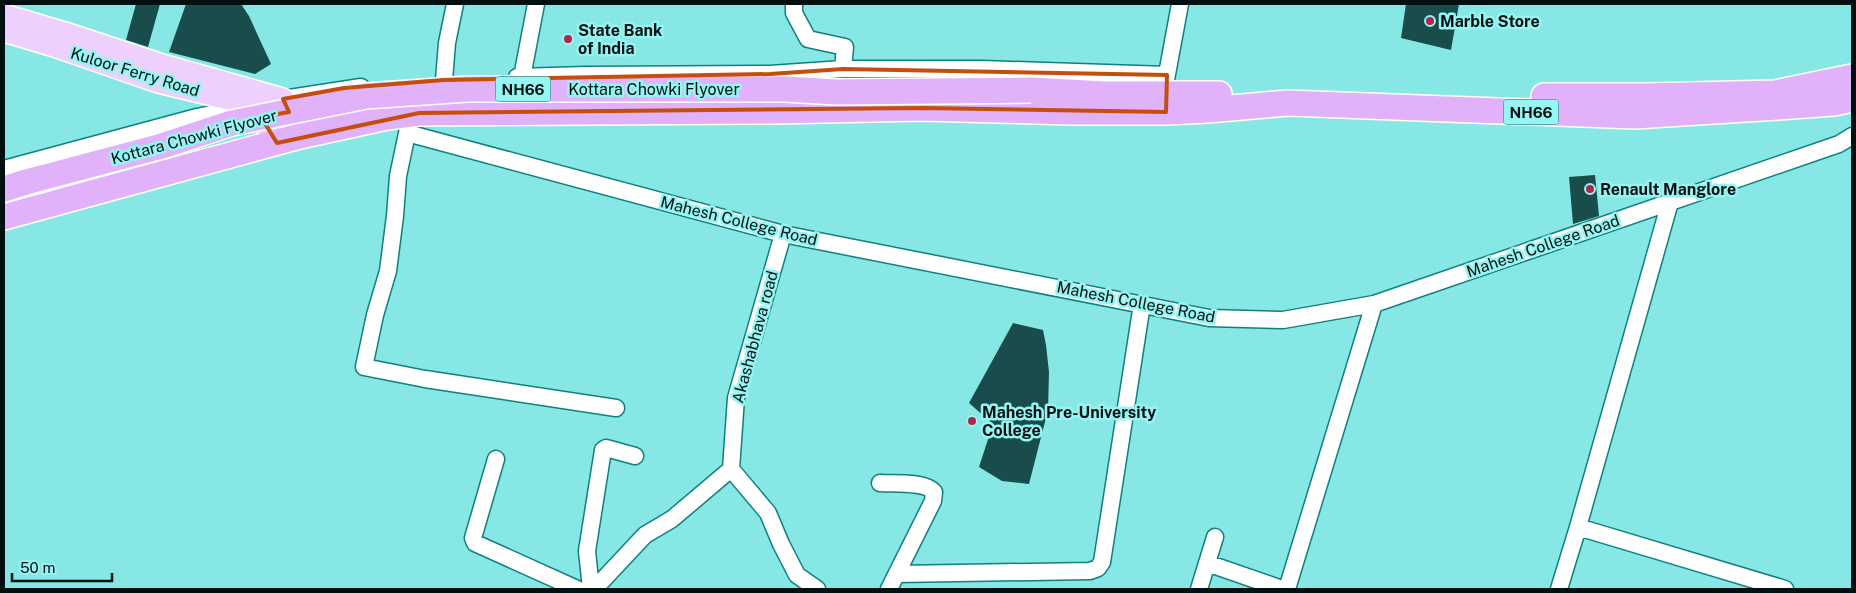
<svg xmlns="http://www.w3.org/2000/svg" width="1856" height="593" viewBox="0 0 1856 593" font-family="'Public Sans',sans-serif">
	<rect width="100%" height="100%" fill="#87e7e5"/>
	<path fill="#184d4c" d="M136,4H160L148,47L126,40Z
		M186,4H241L249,16L271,64L255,74L169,52Z
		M1406,4H1459L1451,50L1401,38Z
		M1595,175L1599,216L1573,224L1569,177Z
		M1013,323L1043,330L1046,345L1049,372L1048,410L1029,484L1002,481L979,467L993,424L969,403Z"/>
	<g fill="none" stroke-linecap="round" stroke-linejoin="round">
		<g stroke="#0d8180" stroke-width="19">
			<path id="minor" d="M794,4V13L808,39L845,47L843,69
				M517,77L586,75L770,74L843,69H982L1167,75
				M522,77L536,4
				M444,80L447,43L455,4
				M1165,85L1180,4
				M409,124L398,176L395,216L388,271L375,315L364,367L425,379L616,408
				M407,133L783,234L1209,318L1283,320L1374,304L1839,144L1852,136
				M4,169L197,117L283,99L361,87
				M496,459L473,538L475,543L577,589
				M731,469L768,513L781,544L797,575L817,589
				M880,483C893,484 925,481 934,492L933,501L889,589
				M1578,527L1785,589
				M1215,537L1207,563L1282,589
				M897,574L1090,571L1098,568L1102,562L1142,304
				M591,589L587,551L603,450L606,448L635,456
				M596,589L600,583L645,535L672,519L731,469L736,398L783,234
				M1199,589L1207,563
				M1287,589L1374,304
				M1559,589L1578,527L1670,202"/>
		</g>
		<g stroke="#fff" stroke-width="24">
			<path id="major" d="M4,15L65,33L159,64L283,99L300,136
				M4,31L54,46L158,82L254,105L277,143"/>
		</g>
		<g stroke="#fff" stroke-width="28">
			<path id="highway" d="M1031,90L1105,94H1219
				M1544,96H1646L1775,93L1852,77
				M4,189L26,182
				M4,217L300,136L387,117L419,113L778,111L921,108L1070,112H1166L1208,110L1288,103L1635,116L1778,107L1834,103L1852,99"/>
		</g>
		<use href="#minor" stroke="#fff" stroke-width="16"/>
		<use href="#major" stroke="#edd1fc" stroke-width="21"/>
		<use href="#highway" stroke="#e1b2fa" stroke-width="25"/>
		<g stroke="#fff" stroke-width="28" stroke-linecap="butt">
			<path id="highway-bridge" d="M26,182L162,146L232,123L366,96L467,89H785L836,92L1031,90"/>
		</g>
		<use href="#highway-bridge" stroke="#e1b2fa" stroke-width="25"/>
	</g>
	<path fill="none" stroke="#c54e0c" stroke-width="4" stroke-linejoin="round" d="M843,69L1167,75L1166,112L921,108L419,113L277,143L261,117L289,112L283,99L344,88L444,80L770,74Z"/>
	<g fill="#b52447" stroke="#95f5f2" stroke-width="2">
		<circle cx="1430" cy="21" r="5"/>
		<circle cx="568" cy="39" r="5"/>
		<circle cx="1590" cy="189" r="5"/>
		<circle cx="972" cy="421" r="5"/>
	</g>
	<g text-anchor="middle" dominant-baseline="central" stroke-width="5" stroke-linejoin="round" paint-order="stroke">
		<g fill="#95f5f2" stroke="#2d5453" stroke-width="1">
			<rect x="495.5" y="76.5" width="55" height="25" rx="4"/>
			<rect x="1503.5" y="99.5" width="55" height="25" rx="4"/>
		</g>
		<g font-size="15" font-weight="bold" fill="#000f0f">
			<text x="523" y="89">NH66</text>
			<text x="1531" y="112">NH66</text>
		</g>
		<g font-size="16" font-weight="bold" fill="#000f0f" stroke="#95f5f2" text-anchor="start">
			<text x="1440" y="21">Marble Store</text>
			<text x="578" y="30">State Bank<tspan x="578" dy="18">of India</tspan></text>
			<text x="1600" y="189">Renault Manglore</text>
			<text x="982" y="412">Mahesh Pre-University<tspan x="982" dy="18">College</tspan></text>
		</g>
		<g font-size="16" fill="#000f0f" stroke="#95f5f2">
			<text transform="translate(135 72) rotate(17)">Kuloor Ferry Road</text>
			<text x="654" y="89">Kottara Chowki Flyover</text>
			<text transform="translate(194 137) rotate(-15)">Kottara Chowki Flyover</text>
			<text transform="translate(739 221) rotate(14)">Mahesh College Road</text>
			<text transform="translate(1543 246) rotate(-19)">Mahesh College Road</text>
			<text transform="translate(1136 302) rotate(11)">Mahesh College Road</text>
			<text transform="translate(755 337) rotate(-75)">Akashabhava road</text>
		</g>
	</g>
	<rect width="1856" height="593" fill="none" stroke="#000f0f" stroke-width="10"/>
	<path d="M12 573v8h100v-8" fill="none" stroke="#000f0f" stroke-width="2.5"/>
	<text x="20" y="573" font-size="15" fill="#000f0f" stroke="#95f5f2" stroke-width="4" paint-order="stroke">50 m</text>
</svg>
